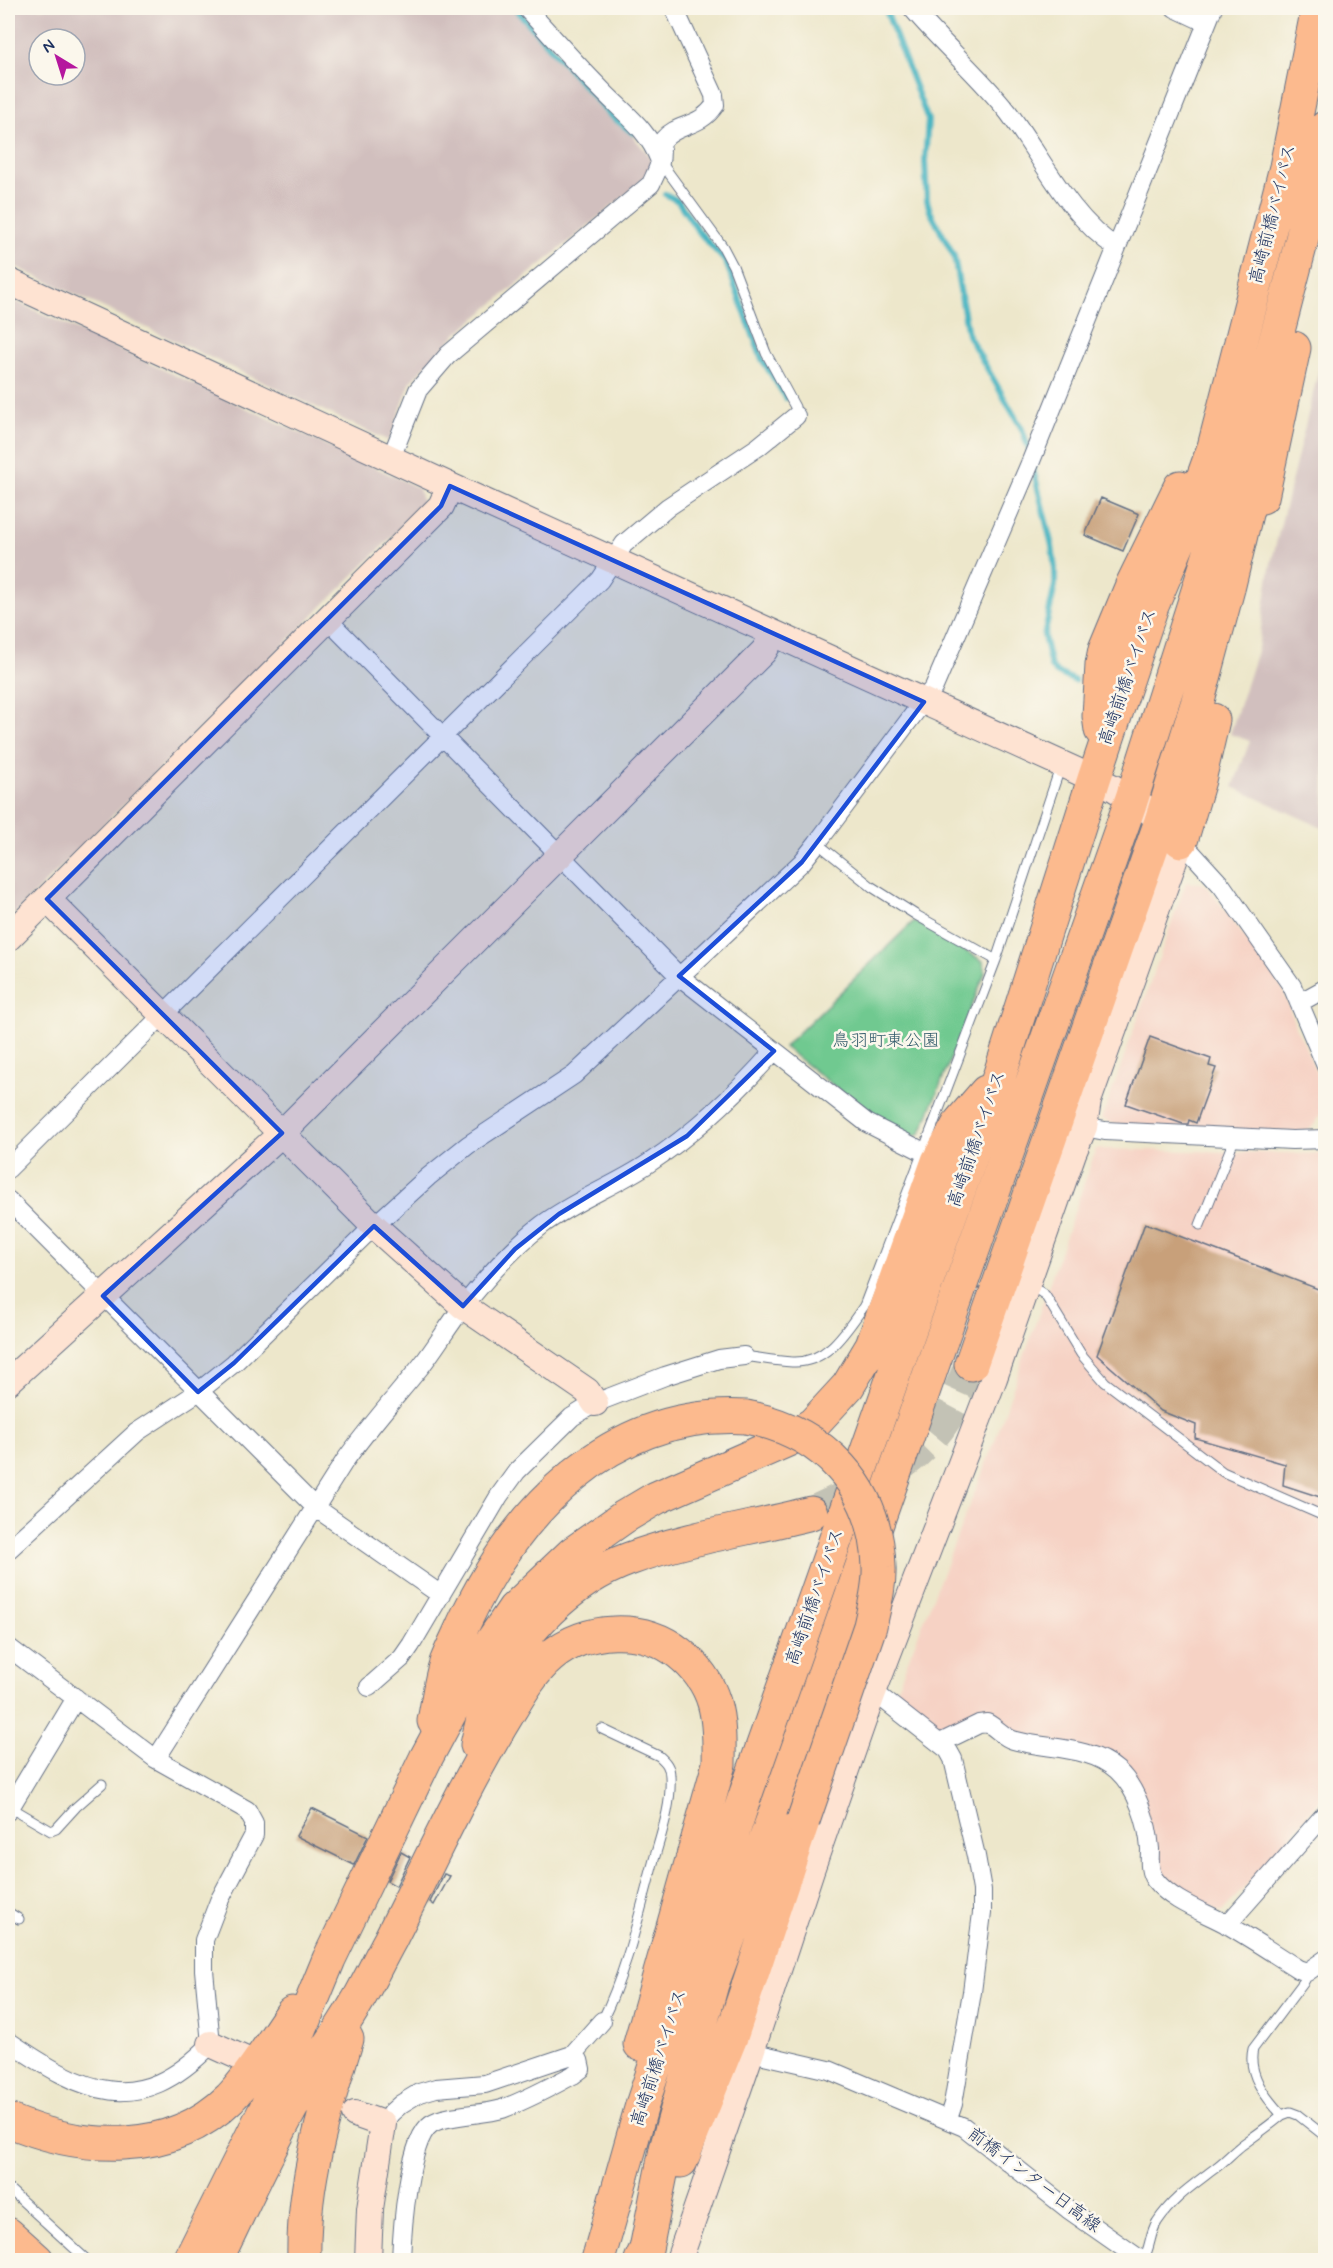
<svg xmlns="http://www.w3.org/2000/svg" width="1333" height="2268" viewBox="0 0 1333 2268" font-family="Mynerve,'Klee One',sans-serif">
	<rect width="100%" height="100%" fill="#fbf7ec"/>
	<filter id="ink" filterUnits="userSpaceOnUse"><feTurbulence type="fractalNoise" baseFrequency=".0167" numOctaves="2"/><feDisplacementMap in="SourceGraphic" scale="12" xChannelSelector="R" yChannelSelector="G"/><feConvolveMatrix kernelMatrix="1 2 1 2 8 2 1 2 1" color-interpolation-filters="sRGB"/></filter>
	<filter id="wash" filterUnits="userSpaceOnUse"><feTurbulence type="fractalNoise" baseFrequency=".008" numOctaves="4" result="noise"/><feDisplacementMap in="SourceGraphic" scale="24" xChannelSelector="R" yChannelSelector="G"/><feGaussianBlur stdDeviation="1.35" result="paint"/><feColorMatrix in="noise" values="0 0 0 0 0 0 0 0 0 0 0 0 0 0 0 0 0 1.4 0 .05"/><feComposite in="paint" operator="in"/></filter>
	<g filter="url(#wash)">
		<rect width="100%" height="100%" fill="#ede7cb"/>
		<path fill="#f6d2c4" d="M1186,882L1200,883L1207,886L1283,989L1296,1029L1303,1041L1325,1093V1106L1315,1124L1307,1130L1297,1133L1118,1126L1102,1119Z
			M1096,1149L1325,1154L1326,1792L1286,1842L1222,1912L1215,1910L1191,1897L1163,1875L1132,1776L1015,1733L986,1711L946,1729L934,1731L892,1701L994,1443Z"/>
		<path fill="#d1bfbe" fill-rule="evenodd" d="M8,8H512L607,116L629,132L649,155L652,164L642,180L623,197L456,334L411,381L389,441L8,263ZM39,39H75V75H39Z
			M8,298L419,488L423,506L8,920Z
			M1325,333V829L1233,787L1250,741L1230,734L1258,648L1270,568L1322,357Z"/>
		<path fill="#70c990" stroke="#467c77" stroke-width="1.5" d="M914,921L983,961L985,973L921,1133L911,1138L884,1125L784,1047Z"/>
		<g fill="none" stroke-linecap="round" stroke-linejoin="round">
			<path stroke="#46b4c1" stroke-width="6" d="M515,8L610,115L633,133
				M885,8L928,120L925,161L927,200L930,211L954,256L968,335L1022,429L1029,450
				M665,194L678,201L698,231L726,262L762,359L786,398
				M1033,468L1052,546L1055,569V585L1044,636L1051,667L1056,672L1075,681"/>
		</g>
		<g id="blocks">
			<path fill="#c8a07a" d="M1101,498L1139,514L1123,551L1085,535Z
				M1150,1037L1211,1059L1209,1066L1216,1068L1196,1123L1189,1120L1188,1124H1183L1126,1104Z
				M1145,1223L1326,1292V1499L1283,1485L1285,1464L1195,1438L1196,1425L1161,1411L1097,1355Z
				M312,1808L368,1836L354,1865L296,1836Z
				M401,1852L410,1857L396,1886L387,1881Z
				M444,1874L450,1876L434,1905L430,1902Z"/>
		</g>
	</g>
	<g filter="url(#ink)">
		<use href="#blocks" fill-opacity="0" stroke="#646f84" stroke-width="1.5"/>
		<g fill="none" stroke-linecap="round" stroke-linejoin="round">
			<path stroke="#c3c2b5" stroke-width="33" stroke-dasharray="33 16" stroke-linecap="butt" d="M811,1513C861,1490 914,1467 945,1419C956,1402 963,1383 971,1364"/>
			<g stroke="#646f84" stroke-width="11">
				<path id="lane" d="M660,161L723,247L733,266L766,353L795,407L796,416
					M817,843L872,887L916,915L996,960
					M1200,1225L1235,1137
					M1028,1288L1039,1291L1045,1295L1081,1354L1105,1382L1223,1472L1326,1517
					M744,1356C760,1358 776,1361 792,1362C827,1364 846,1331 864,1306L996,960L1061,765
					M602,1729L659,1756C666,1762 670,1767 670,1776C672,1807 660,1837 652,1867C638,1919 626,1972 602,2021
					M10,1807L51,1831L56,1829L76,1807L102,1784
					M8,1912L19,1919
					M1282,2115C1266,2098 1247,2074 1253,2049L1305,1980L1307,1972
					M8,2188L87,2260
					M1143,2260C1151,2247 1149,2235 1157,2222C1173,2198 1192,2186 1214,2169C1224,2162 1232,2153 1242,2145C1256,2135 1269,2126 1282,2115L1290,2112L1298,2115L1326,2137"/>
			</g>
			<g stroke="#646f84" stroke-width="20">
				<path id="street" d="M526,8C550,34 573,61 598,86C622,112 647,127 660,161
					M912,8C942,44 979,75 1008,112C1040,154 1070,219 1116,247
					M1175,8L1207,23
					M391,458L418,390L448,355L651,184C654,177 658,170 660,162C662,154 659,146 664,139C677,123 700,128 715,105L714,95L674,8
					M328,620L679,976L867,1123L922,1151
					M1181,841L1222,886L1292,986L1326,1066
					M1299,1003L1326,988
					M1084,1127L1105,1131L1292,1140L1326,1139
					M8,1169L600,580L624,544L668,507L758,447L796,416
					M8,1200L316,1508L441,1595
					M8,1550L137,1432L198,1392L234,1363L374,1226L428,1177L468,1145L574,1075L802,862L817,843L934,687L1031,461L1213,8
					M8,1647L156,1759L247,1810L254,1823V1835L219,1901L204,1940V1970L211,2044C137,2120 85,2093 8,2041
					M369,1687L402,1658L411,1645L499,1496L517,1471L572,1417L595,1403L665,1376L719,1359L744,1356
					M872,1695L883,1699L948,1750L953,1759L976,1856L982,1890V1913L972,1992L953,2104L948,2119
					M940,1743L979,1724L987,1723C997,1728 1003,1737 1013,1740C1047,1750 1089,1745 1117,1770C1137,1788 1148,1823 1150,1849C1150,1859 1148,1871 1155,1880C1172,1902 1205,1912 1228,1925C1252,1939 1275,1954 1298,1969L1307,1972L1326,1959
					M156,1759L344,1462C368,1428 395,1398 421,1366C436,1347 448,1326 463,1307C486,1278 513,1247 542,1225C575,1200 615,1186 649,1163C695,1133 737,1093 774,1051
					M8,1811L76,1698
					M1227,1925L1326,1813
					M751,2052L829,2070L964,2127L1068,2209L1141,2260
					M383,2124L391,2113L401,2104L419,2093L436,2088L485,2084L572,2055L602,2021
					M401,2260C402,2233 408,2139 431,2124C445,2114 484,2115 502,2109C527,2100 550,2087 573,2075L581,2069L579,2060L572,2055"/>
			</g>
			<g stroke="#646f84" stroke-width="28">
				<path id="secondary" d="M8,281L450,486L1112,787L1146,808L1181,841L1088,1101L1084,1127L1073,1153L994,1378L872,1695L811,1870L751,2052L679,2260
					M47,899L374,1226L463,1306L587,1391L595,1403
					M8,938L441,506L450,486
					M8,1382L282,1133L764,651L774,634
					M211,2044L244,2059
					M355,2114L383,2124L370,2209L368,2260"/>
			</g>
			<g stroke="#646f84" stroke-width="35">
				<path id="highway" d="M1262,497L1294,348
					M1101,730L1099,716L1102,665L1105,650L1132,585L1180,487
					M1181,841L1199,780L1213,720
					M971,1364L1161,821L1197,704L1229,585L1256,472
					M434,1721C438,1702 440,1681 446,1663C451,1650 458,1637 463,1625C516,1510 611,1409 746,1417
					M477,1745C481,1726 485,1707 494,1689C519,1632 571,1580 629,1559C688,1537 751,1529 811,1513
					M8,2120C80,2151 169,2158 230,2098C254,2073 272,2041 292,2013
					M681,2161L731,2037L803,1821
					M8,2234L37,2260
					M190,2260L277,2086L329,1959L426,1758L475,1666L514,1609L573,1553L624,1517L656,1498L788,1440L813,1424L848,1386L872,1346L938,1161L960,1122L986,1092
					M216,2260C244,2203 270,2144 302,2089C321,2057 343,2027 361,1995C371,1977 380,1958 390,1940C426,1869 459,1796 500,1727C515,1703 528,1676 550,1657C586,1627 642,1624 679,1653C718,1684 720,1717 719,1764L640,2044
					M304,2260C302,2184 324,2112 347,2039
					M598,2260L642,2105L744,1799L999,1077L1094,779L1152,606L1186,525L1214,447L1286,167L1318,8
					M641,2260L646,2249L666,2149L712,1984L773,1819L1132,798L1266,377L1302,239L1326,127"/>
			</g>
			<use href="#lane" stroke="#fff" stroke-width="9"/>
			<use href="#street" stroke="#fff" stroke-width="18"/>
			<use href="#secondary" stroke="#fee3d2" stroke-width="26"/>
			<use href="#highway" stroke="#fcba8e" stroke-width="33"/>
			<g stroke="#646f84" stroke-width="35" stroke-linecap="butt">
				<path id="highway-bridge" d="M746,1417C823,1431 877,1487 879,1567C880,1587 874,1607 870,1626L803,1821"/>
			</g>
			<use href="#highway-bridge" stroke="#fcba8e" stroke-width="33"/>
		</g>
	</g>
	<path fill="#1d4ed8" fill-opacity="0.2" stroke="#1d4ed8" stroke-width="4.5" stroke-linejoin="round" d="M450,486L924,702L802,862L679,976L774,1051L687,1136L559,1214L515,1249L463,1306L374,1226L234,1363L198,1392L103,1296L282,1133L47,899L441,506Z"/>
	<g text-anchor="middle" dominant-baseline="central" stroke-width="5" stroke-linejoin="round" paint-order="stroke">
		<g font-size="18" fill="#1b2f5e" stroke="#fbf7ec">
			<text transform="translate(1273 214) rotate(-76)">高崎前橋バイパス</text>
			<text transform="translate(1128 677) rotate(-71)">高崎前橋バイパス</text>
			<text transform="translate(977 1139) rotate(-71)">高崎前橋バイパス</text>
			<text transform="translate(815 1597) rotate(-71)">高崎前橋バイパス</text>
			<text transform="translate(659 2058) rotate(-72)">高崎前橋バイパス</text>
			<text transform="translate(1034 2180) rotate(37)">前橋インター日高線</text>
		</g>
		<g font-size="18" fill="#355d6d" stroke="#fbf7ec">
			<text x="886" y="1041">鳥羽町東公園</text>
		</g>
	</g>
	<rect width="1333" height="2268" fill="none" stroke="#fbf7ec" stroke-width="30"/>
	<g transform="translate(57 57) rotate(322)"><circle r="28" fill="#fbf7ec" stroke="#a1a7b3" stroke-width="1.5"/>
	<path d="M0-4.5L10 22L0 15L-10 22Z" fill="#b5179e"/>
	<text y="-9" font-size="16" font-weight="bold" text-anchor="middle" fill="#1b2f5e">N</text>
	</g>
</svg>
